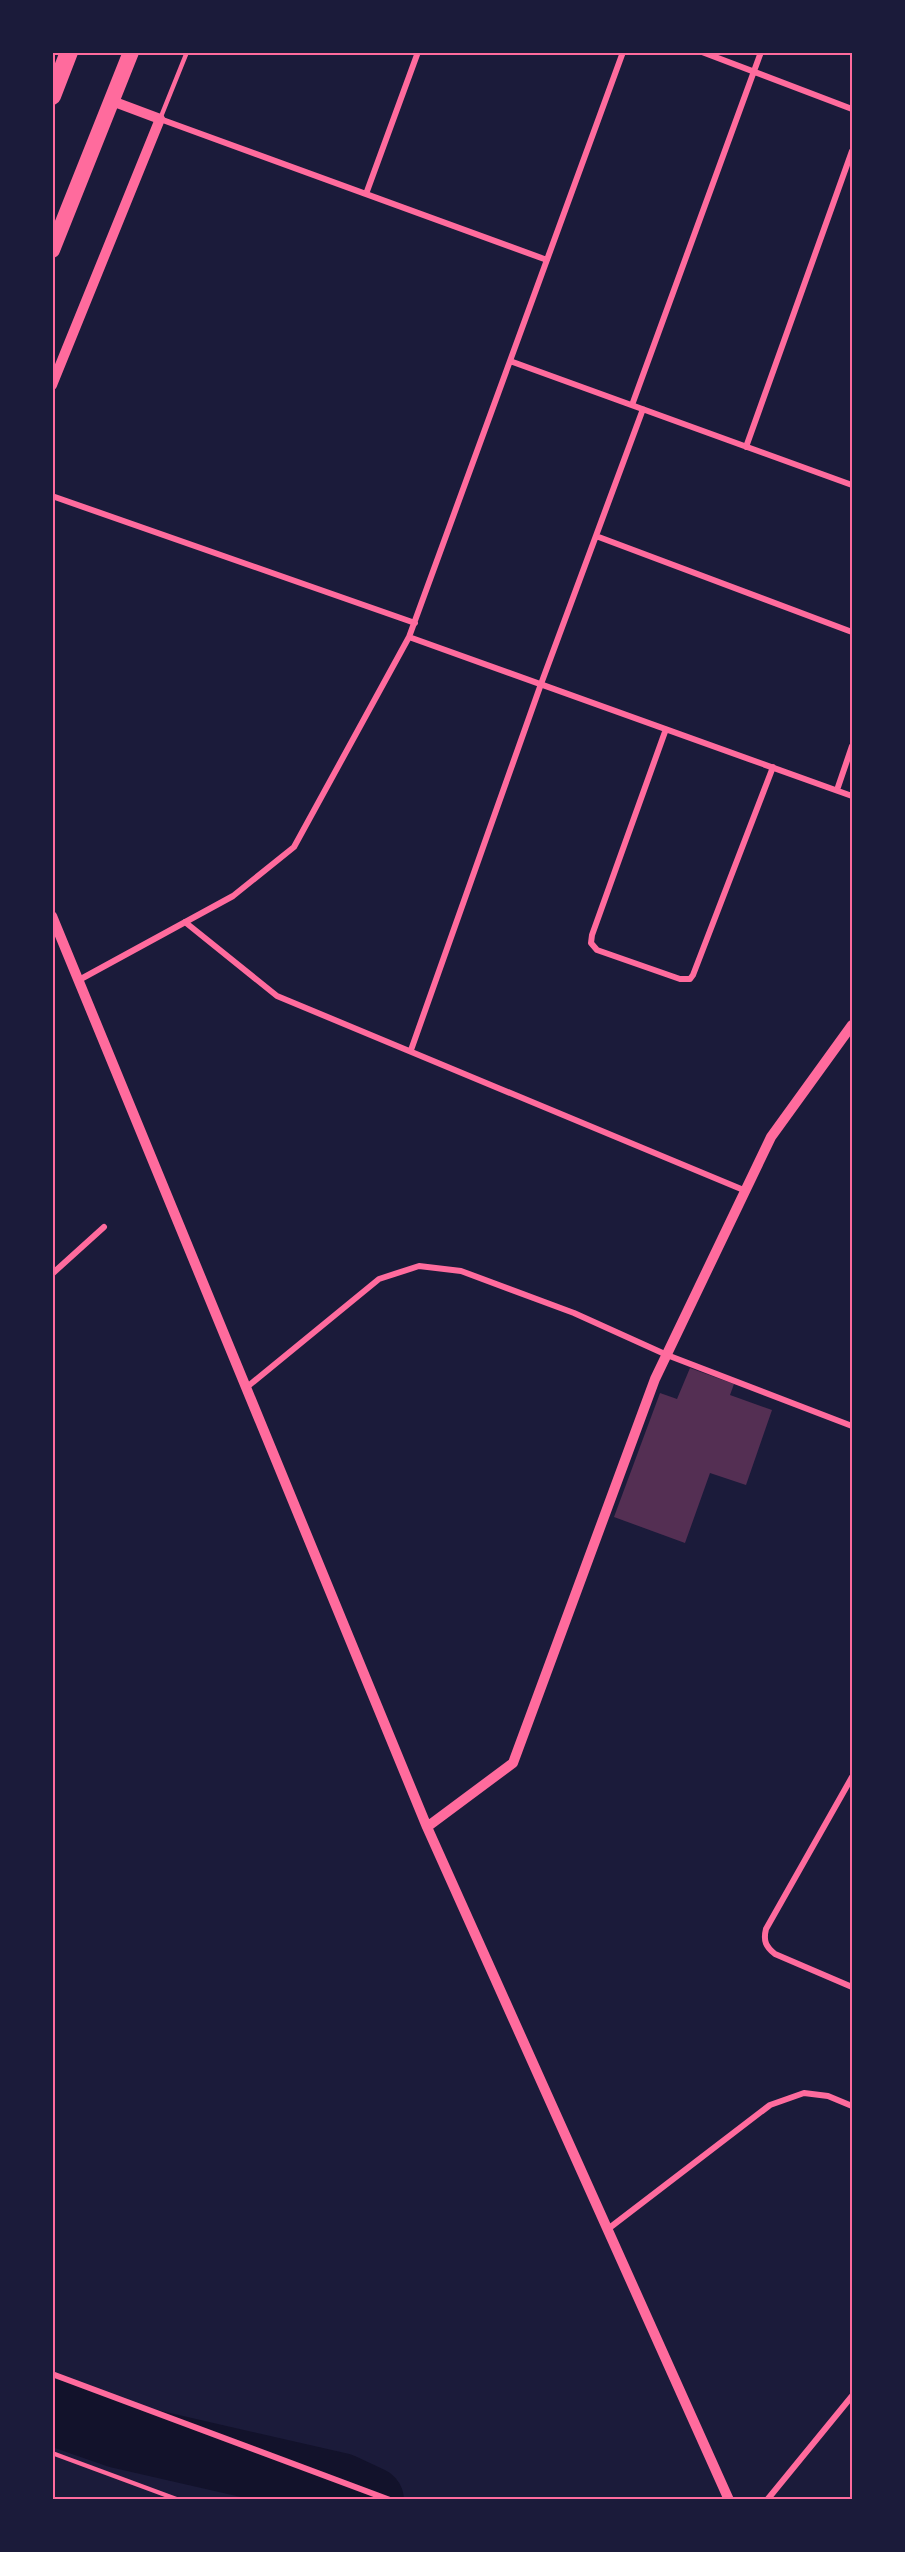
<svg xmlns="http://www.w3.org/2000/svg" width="905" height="2552" viewBox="0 0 905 2552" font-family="'Fira Sans Condensed',sans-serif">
	<rect width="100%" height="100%" fill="#1b1b3a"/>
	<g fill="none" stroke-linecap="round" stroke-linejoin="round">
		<path stroke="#12122b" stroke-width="66" d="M52,2412L118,2435L341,2486L371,2500"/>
	</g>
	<path fill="#542f53" d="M690,1368L734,1384L730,1395L772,1410L746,1485L710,1473L685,1543L614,1517L660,1393L677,1399Z"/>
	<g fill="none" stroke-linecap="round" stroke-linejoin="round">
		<path stroke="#ff6b9d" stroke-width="4.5" d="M160,119L187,52
			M52,2453L179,2500"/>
		<path stroke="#ff6b9d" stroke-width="6" d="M702,52L852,109
			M160,119L547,260
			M366,194L418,52
			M510,361L852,485
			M632,405L761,52
			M746,447L852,151
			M52,496L415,623
			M596,536L852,632
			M409,637L852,796
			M666,729L592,935L591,943L597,950L680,979H690L693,975L773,767
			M837,790L852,746
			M185,922L277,996L746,1191
			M79,980L233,896L294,847L409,637L623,52
			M411,1050L541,684L643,409
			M52,1274L104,1227
			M247,1387L379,1279L419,1266L461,1271L574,1313L667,1355L852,1426
			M852,1777L766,1929C763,1941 766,1947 775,1954L852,1987
			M608,2229L770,2105L804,2093L828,2096L852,2106
			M52,2374L390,2500
			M767,2500L852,2396"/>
		<path stroke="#ff6b9d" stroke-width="10" d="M52,385L160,119L112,101
			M52,916L427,1827L729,2500
			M427,1827L513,1763L655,1379L771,1137L852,1025"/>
		<path stroke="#ff6b9d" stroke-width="16" d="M52,250L131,52"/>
		<path stroke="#ff6b9d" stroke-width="18" d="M52,96L69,52"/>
	</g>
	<rect width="905" height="2552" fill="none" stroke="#1b1b3a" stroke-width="108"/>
	<rect x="54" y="54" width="797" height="2444" fill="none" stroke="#ff6b9d" stroke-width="2"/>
</svg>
